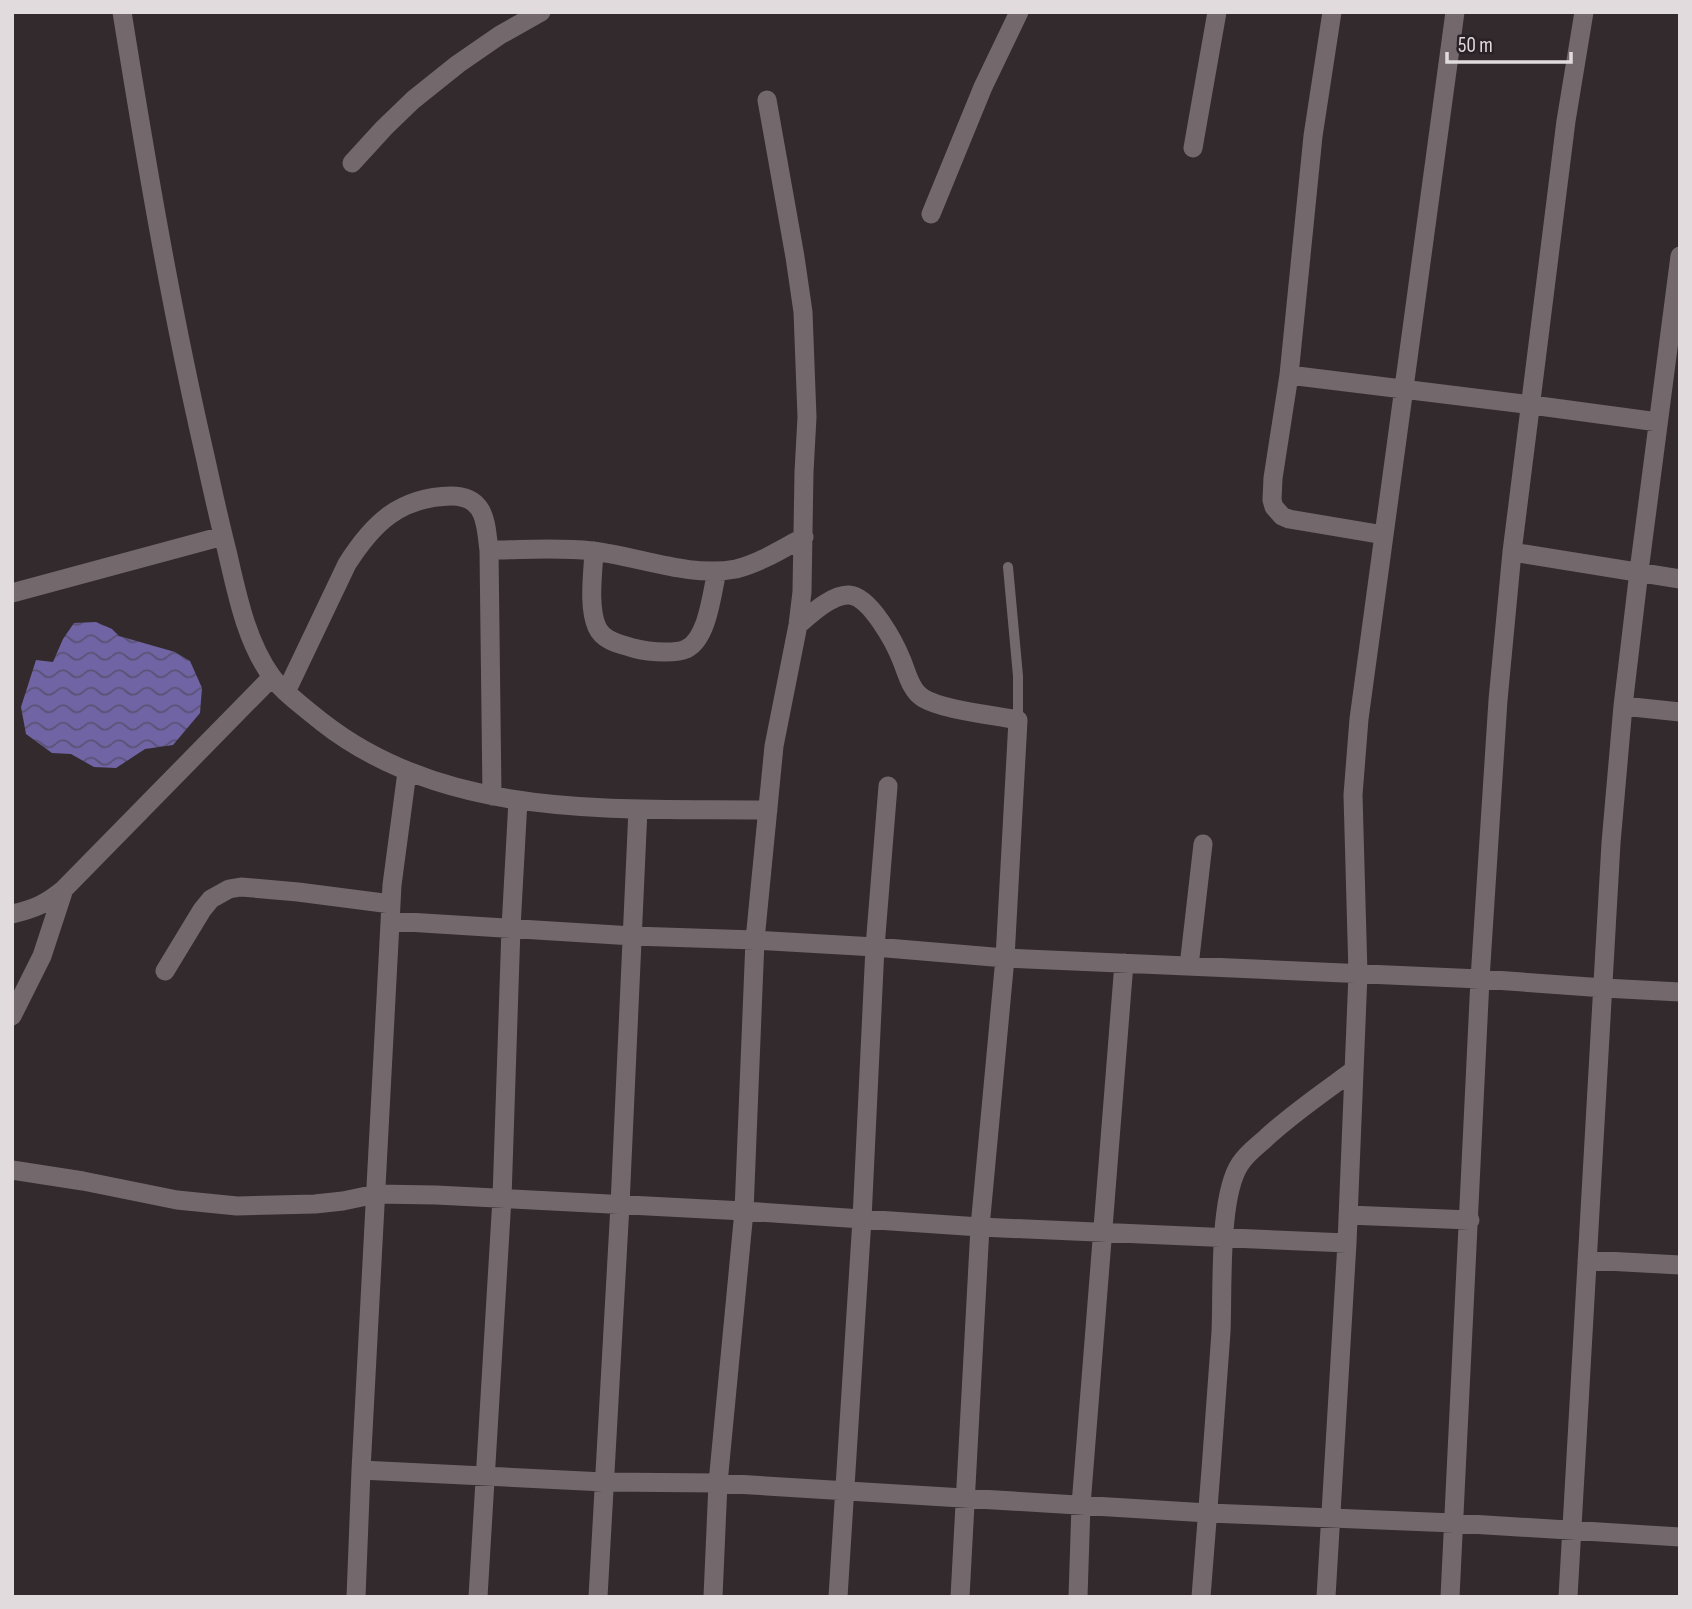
<svg xmlns="http://www.w3.org/2000/svg" width="1692" height="1609" viewBox="0 0 1692 1609" font-family="'Sofia Sans Condensed',sans-serif">
	<defs>
		<pattern id="water-waves" width="16" height="10" patternUnits="userSpaceOnUse" patternTransform="scale(1.75)"><rect width="16" height="10" fill="#7164a5"/><path d="M0 5q4-4 8 0t8 0" fill="none" stroke="#5a5374"/></pattern>
	</defs>
	<rect width="100%" height="100%" fill="#332a2e"/>
	<path fill="url(#water-waves)" d="M96,622L112,629L119,636L175,652L190,661L202,688L200,713L173,745L145,749L116,768L94,767L71,754L52,753L26,734L21,707L36,660L53,662L63,639L74,623Z"/>
	<g fill="none" stroke-linecap="round" stroke-linejoin="round">
		<path stroke="#73696d" stroke-width="10" d="M1008,567L1018,676V720"/>
		<path stroke="#73696d" stroke-width="19" d="M122,12C146,161 171,309 205,456C212,488 219,520 227,551C237,594 246,641 272,677C285,694 305,708 322,722C448,821 617,808 768,810
			M1332,12L1313,136L1289,375L1273,478L1272,500L1274,507L1282,516L1289,519L1384,535
			M1193,148L1217,12
			M352,163L384,128L413,100L458,64L500,35L541,12
			M931,214L983,87L1019,12
			M1289,375L1532,405L1658,422
			M489,550C523,550 558,547 592,551C638,556 689,578 736,569C760,563 782,549 804,537
			M594,551C593,573 588,607 597,627C603,641 620,644 633,648C644,651 654,652 665,652C672,652 680,652 686,649C708,639 712,592 717,571
			M1512,552L1680,579
			M12,593L223,536
			M798,625C810,615 832,594 849,595C870,596 895,643 902,661C907,673 911,691 923,698C942,710 994,715 1018,720L1005,958L980,1227L960,1597
			M286,692L347,564C373,523 400,497 451,496C462,496 472,498 479,508C487,519 487,537 489,550L492,796
			M1623,706L1680,712
			M12,914C34,909 46,904 64,889L272,677
			M391,921L633,936L755,940L875,947L1005,958L1480,979L1604,988L1680,992
			M1189,966L1203,844
			M165,971L202,910L211,899L229,889L241,887L298,892L391,904
			M12,1016L42,956L64,889
			M12,1170L83,1181L177,1200L237,1206L315,1204L343,1201L376,1194L436,1195L744,1211L980,1227L1347,1243
			M1348,1215L1470,1220
			M1587,1260L1680,1265
			M361,1470L604,1482L718,1483L1208,1513L1454,1523L1680,1537
			M356,1597L361,1470L392,885L407,772
			M478,1597L502,1198L511,928L518,800
			M598,1597L620,1205L638,809
			M713,1597L718,1483L744,1211L755,940L774,746L798,625L802,592L804,472L807,417L803,312L795,257L767,100
			M838,1597L862,1219L875,947L888,786
			M1078,1597L1081,1505L1124,963
			M1201,1597C1208,1509 1215,1420 1221,1332C1223,1291 1218,1197 1240,1164C1246,1154 1257,1146 1266,1138C1293,1113 1324,1092 1354,1070
			M1326,1597L1347,1243L1358,974L1353,795L1359,719L1455,12
			M1450,1597L1480,979L1498,700L1512,552L1566,121L1584,12
			M1568,1597L1611,843L1623,706L1639,571L1680,256"/>
	</g>
	<rect width="1692" height="1609" fill="none" stroke="#e1dbdd" stroke-width="28"/>
	<path d="M1447 52v10h124v-10" fill="none" stroke="#e1dbdd" stroke-width="3.5"/>
	<text x="1458" y="52" font-size="21" fill="#e1dbdd" stroke="#292125" stroke-width="5" paint-order="stroke">50 m</text>
</svg>
